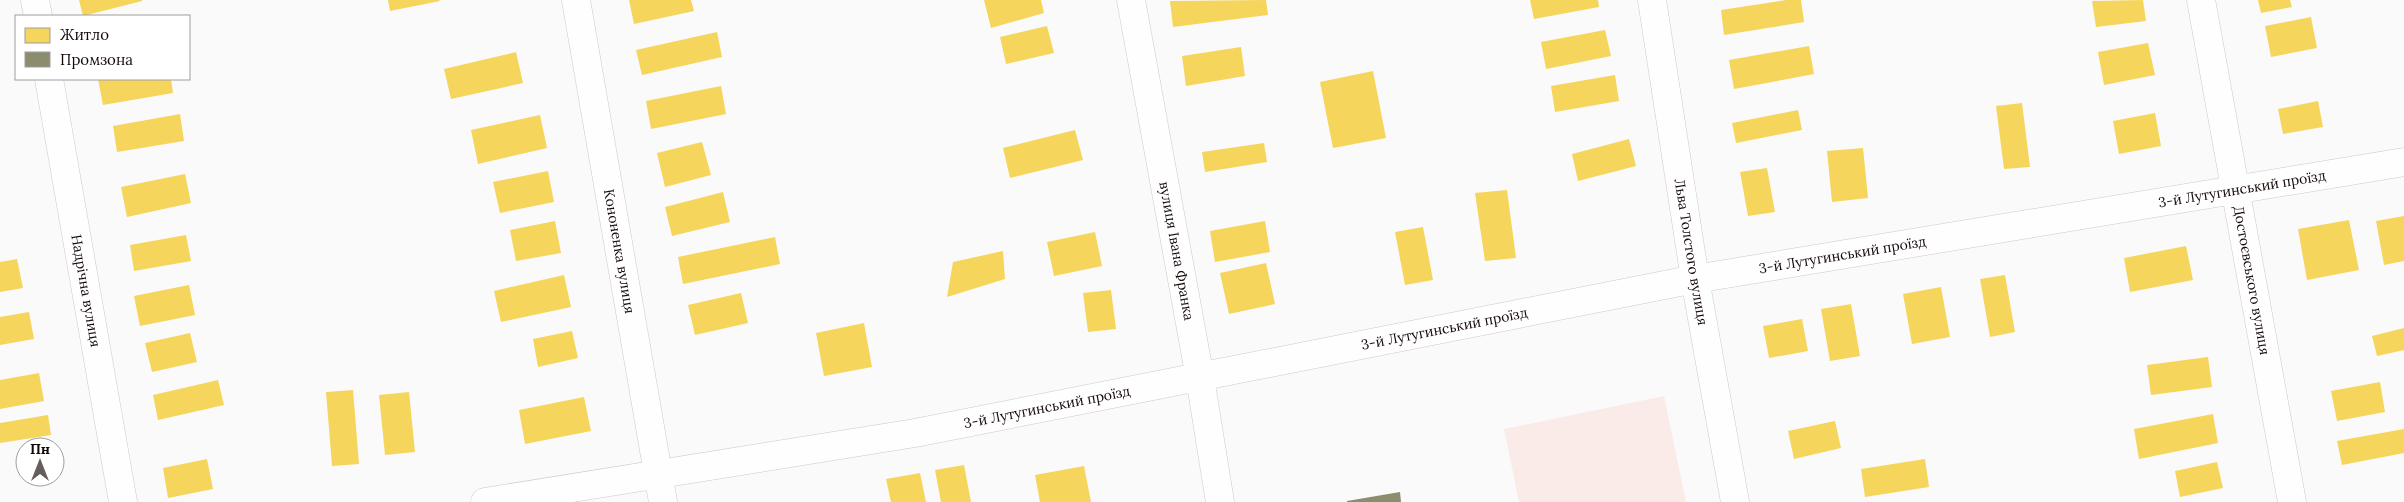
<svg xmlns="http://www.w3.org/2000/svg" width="2404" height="502" viewBox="0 0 2404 502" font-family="Lora,serif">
	<rect width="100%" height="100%" fill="#fafafa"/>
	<path fill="#faebe8" d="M1664,396L1686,502H1519L1504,429Z"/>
	<path fill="#f6d55c" d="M79,0H142V1L83,16Z
		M388,0H439L440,1L390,11Z
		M629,0H691L694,11L634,24Z
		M984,0H1041L1044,13L991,28Z
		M1266,0L1268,15L1173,27L1170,1Z
		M1530,0H1598L1599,7L1534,19Z
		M1786,0H1801L1804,22L1724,35L1721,10Z
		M2143,0L2146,21L2096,27L2092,1Z
		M2258,0H2290L2292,7L2261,13Z
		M2311,17L2317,48L2271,57L2265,26Z
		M1047,26L1054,53L1006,64L1000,37Z
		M1605,30L1611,56L1546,69L1541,42Z
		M717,32L722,57L642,75L636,50Z
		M2148,43L2155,75L2104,85L2098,52Z
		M1809,46L1814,74L1734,89L1729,60Z
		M1241,47L1245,76L1186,86L1182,56Z
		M516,52L523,83L451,99L444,69Z
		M1373,71L1386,138L1333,148L1320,82Z
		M1615,75L1619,101L1555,112L1551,86Z
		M98,79H171L173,93L103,105Z
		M721,86L726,114L651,129L646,101Z
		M2318,101L2323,127L2283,134L2278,109Z
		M2022,103L2030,167L2004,169L1996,106Z
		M1798,110L1802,130L1736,143L1732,123Z
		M2155,113L2161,146L2119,154L2113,121Z
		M180,114L184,141L117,152L113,126Z
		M540,115L547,148L478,164L471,130Z
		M1075,130L1083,160L1010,178L1003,148Z
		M1629,139L1636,166L1578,181L1572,154Z
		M702,142L711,175L665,187L657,153Z
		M1264,143L1267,162L1205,172L1202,152Z
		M1863,148L1868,198L1832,202L1827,151Z
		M1767,168L1775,212L1748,216L1740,172Z
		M548,171L554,202L500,213L493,182Z
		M185,174L191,203L127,217L121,187Z
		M1507,190L1516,258L1485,261L1475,193Z
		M723,192L730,222L672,236L665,207Z
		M2404,216V261L2384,265L2376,221Z
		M2349,220L2359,270L2307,280L2298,229Z
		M555,221L561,253L516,261L510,230Z
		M1265,221L1270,252L1215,262L1210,231Z
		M1423,227L1433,280L1405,285L1395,232Z
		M1095,232L1102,266L1054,276L1047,242Z
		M186,235L191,261L134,271L130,245Z
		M775,237L780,264L683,284L678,257Z
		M2186,246L2193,280L2130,292L2124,258Z
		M1003,251L1005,279L947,297L953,262Z
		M17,259L23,288L0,292V262Z
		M1266,263L1275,304L1229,314L1220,273Z
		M564,275L571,307L501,322L494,291Z
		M2005,275L2015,332L1990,337L1980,279Z
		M189,285L195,315L140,326L134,296Z
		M1941,287L1950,337L1912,344L1903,294Z
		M1111,290L1116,329L1088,332L1083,293Z
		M741,293L748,323L695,335L688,305Z
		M1851,304L1860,356L1830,361L1821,309Z
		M29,312L34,339L0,345V317Z
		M1802,319L1808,351L1769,358L1763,326Z
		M864,323L872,367L824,376L816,333Z
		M2404,328V350L2377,356L2372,336Z
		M572,331L578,358L538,367L533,339Z
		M190,333L197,362L152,372L145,343Z
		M2208,357L2212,387L2151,395L2147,365Z
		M39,373L44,401L0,409V380Z
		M218,380L224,405L158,420L153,395Z
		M2380,382L2385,412L2337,421L2331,391Z
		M353,390L359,464L332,466L326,392Z
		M409,392L415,452L385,455L379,395Z
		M584,397L591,431L525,444L519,410Z
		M2213,414L2218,443L2139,459L2134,429Z
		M48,415L51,435L0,443V423Z
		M1835,421L1841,448L1794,459L1788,431Z
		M2404,429V453L2342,465L2337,441Z
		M207,459L213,489L168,498L163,468Z
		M1925,459L1929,487L1865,497L1861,469Z
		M2217,462L2223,488L2180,497L2175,471Z
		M964,465L971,502H941L935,470Z
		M1084,466L1091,502H1040L1035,475Z
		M920,473L926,502H891L886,479Z"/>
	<path fill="#8c8c6e" d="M1400,492L1401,502H1347V501Z"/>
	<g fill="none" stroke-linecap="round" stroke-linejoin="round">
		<g stroke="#cfc8c7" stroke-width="29">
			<g id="minor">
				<path d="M35,0L38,16"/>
				<path id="s1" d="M576,0L663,502"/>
				<path id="s2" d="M1131,0L1200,378L1220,502"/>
				<path id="s3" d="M1652,0L1695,279L1735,502"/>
				<path id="s4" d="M2201,0L2292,502"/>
				<path id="s5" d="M49,79L123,502"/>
				<path id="s6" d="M485,502L915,433L1695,279L2404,162"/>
			</g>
		</g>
		<use href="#minor" stroke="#fefefe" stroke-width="28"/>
	</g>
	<g text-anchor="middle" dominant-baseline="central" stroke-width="5" stroke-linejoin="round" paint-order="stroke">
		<g font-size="14" fill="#150a08" stroke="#fff">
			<text stroke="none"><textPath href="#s6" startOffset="1785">3-й Лутугинський проїзд</textPath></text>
			<text stroke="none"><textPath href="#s1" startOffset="255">Кононенка вулиця</textPath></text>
			<text stroke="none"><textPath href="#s2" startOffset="255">вулиця Івана Франка</textPath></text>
			<text stroke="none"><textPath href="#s3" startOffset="255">Льва Толстого вулиця</textPath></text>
			<text stroke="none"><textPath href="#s6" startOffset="1380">3-й Лутугинський проїзд</textPath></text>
			<text stroke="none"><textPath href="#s4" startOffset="285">Достоєвського вулиця</textPath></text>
			<text stroke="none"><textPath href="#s5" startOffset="215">Надрічна вулиця</textPath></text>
			<text stroke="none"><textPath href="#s6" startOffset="975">3-й Лутугинський проїзд</textPath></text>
			<text stroke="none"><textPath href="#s6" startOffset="570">3-й Лутугинський проїзд</textPath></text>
		</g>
	</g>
	<rect x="15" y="15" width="175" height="65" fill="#ffffff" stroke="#a19d9c"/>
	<rect x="25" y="28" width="25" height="15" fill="#f6d55c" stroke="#a19d9c"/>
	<text x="60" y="40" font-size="15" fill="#150a08">Житло</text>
	<rect x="25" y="52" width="25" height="15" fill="#8c8c6e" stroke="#a19d9c"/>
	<text x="60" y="65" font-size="15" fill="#150a08">Промзона</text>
	<g transform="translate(40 462)"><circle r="24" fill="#ffffff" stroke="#a19d9c"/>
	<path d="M0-4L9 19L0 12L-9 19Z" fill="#655e5d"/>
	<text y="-8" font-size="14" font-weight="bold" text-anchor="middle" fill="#150a08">Пн</text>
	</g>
</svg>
